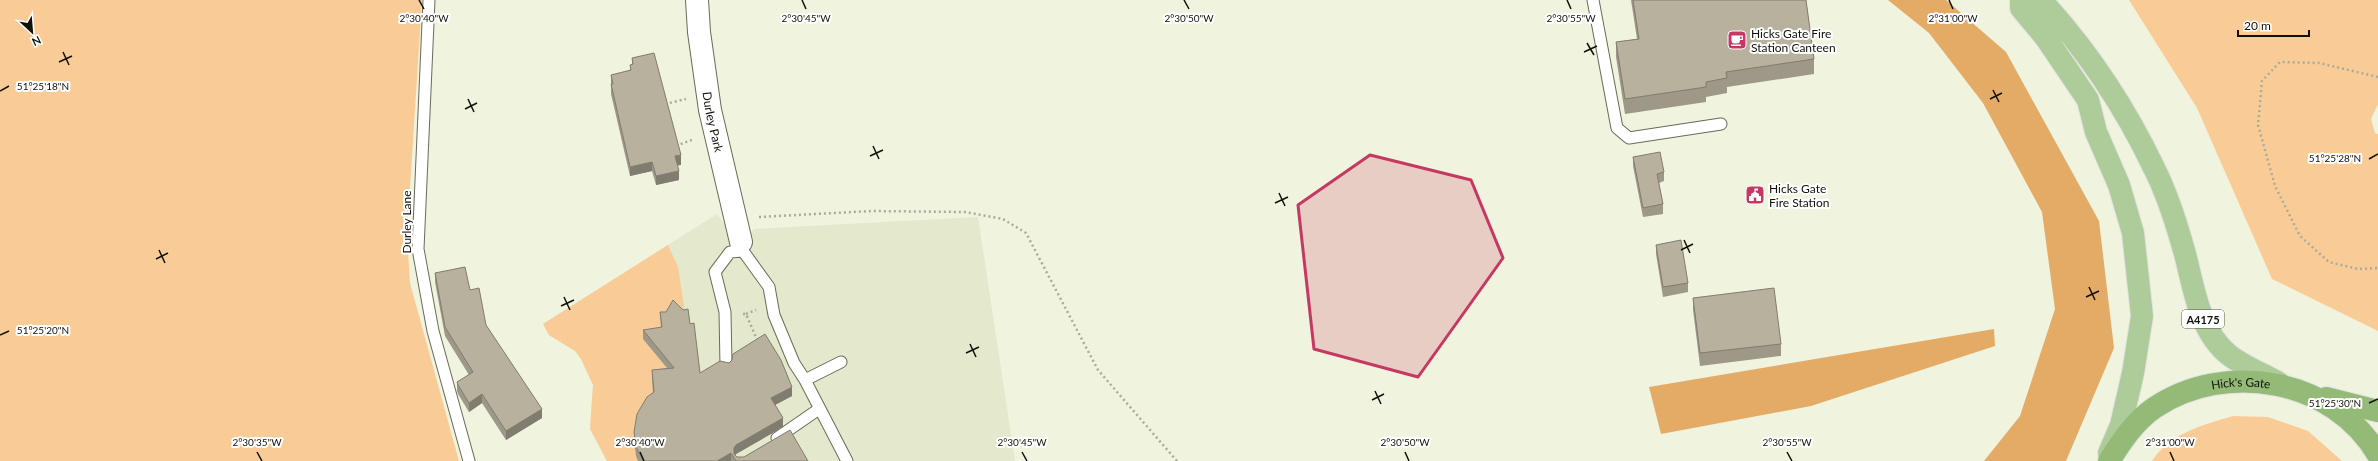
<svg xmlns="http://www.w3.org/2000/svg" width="2378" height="461" viewBox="0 0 2378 461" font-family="Lato,sans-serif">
	<rect width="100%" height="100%" fill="#f0f3de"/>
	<path fill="#e4e8cc" d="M717,214L734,238L741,242L754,229L978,217L1015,461H607L590,429L593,385L581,359L575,351L549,335L543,324Z"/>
	<path fill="#f9cc97" d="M0,0H422L407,235L410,283L459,461H0Z
		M2129,0H2378V104L2371,119L2375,133L2378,134V331L2272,279L2197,108Z
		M668,245L678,267L686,319L662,336L667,377L635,432V452L639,461H607L590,429L593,385L581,359L575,351L549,335L543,324Z
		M2233,416L2268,417L2308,431L2342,461H2152C2170,433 2203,425 2233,416Z"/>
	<path fill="#e3ab66" d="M1888,0H1946L2006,52L2099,221L2114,348L2066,461H1984L2020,416L2055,309L2042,212L1983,103L1929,33Z
		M1994,329L1995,346L1811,406L1661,434L1649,387Z"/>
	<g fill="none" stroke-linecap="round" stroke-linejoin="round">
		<g stroke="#696b59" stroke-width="13">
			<path id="service" d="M429,0L418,249L433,331L469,461
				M1593,0L1617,128L1629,138L1721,124
				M741,242L743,251L769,287L774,315L794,363L805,380L847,461
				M726,366L725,312L715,272L730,252L743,251
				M805,380L841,362
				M777,438L819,409"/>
		</g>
		<g stroke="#696b59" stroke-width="24">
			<g id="minor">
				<path id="s1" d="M697,0L699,32L710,110L741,242"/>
			</g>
		</g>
		<g stroke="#e2e2e2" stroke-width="24">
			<path id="primary" d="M2021,0V8L2046,38L2088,100L2096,132L2119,185L2133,233L2142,316L2133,373L2121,425L2109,453
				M2041,0C2087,50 2125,107 2154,168C2168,195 2177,225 2185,254C2194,288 2199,331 2229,355C2243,366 2263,374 2279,383"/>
		</g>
		<g stroke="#e2e2e2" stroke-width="24">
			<g id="trunk">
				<path d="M2326,398L2378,411"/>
				<path id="s2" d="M2109,461C2122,441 2134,422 2154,408C2225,360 2333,378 2378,455"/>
			</g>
		</g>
		<path stroke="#a9ab9b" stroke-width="2.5" stroke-dasharray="2 3" stroke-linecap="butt" d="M2378,77L2319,63L2280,62L2262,81L2258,125L2275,186L2300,236L2329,262L2358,269L2378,268
			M665,104L686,99
			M676,146L694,139
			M759,217L872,211L965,212L1003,219L1026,233L1098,370L1177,461
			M743,314H746L758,342
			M746,314L756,310"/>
		<use href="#service" stroke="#fff" stroke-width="11"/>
		<use href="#minor" stroke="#fff" stroke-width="22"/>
		<use href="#primary" stroke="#aecc99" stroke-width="22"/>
		<use href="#trunk" stroke="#93bb77" stroke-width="22"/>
	</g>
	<path fill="#9d9888" d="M1631,0H1806L1814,59V74L1727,87V93L1706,97V102L1625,114L1616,57V42L1637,39Z
		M632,58L681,165H677L679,180L656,185L652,171L630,176L611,94V75L630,70V65H632Z
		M1633,157L1664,172V181L1659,183L1663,204V214L1643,217L1633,166Z
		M1656,245L1688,283V292L1663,297L1656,254Z
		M435,273L470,290L486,325L542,418L506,440L482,403L469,412L458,394L457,391V382L469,375L445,336L435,282Z
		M1693,298L1781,344V356L1700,366L1693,310Z
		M660,312L690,324L700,373L792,396L775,405L783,427L736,454L735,455L737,457L808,461H638L636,456L634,441V432L653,393L652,379V370L667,368L643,339V330L661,328Z"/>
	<path fill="#807c6f" d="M681,155V165L675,166V156Z
		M652,162V171L630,176V167Z
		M679,171V180L656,185V176Z
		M792,387V396L771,407V398Z
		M482,394V403L469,412V403Z
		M542,409V418L506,440V431Z
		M783,418V427L736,454L734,457V448L736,445Z
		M731,453V461H717Z"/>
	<path fill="#b7b19e" stroke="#807c6f" d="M1633,0H1806L1814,59L1726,72L1727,78L1706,82V87L1625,99L1616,42L1639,39Z
		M654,53L681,155L675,156L679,171L656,176L652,162L630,167L611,84H613L611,75L631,70L630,65L633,64L632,58Z
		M1660,152L1664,172L1657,174L1663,204L1643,208L1633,157Z
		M1681,240L1688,283L1663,287L1656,245Z
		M465,267L470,290L479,288L486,325L542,409L506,431L482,394L469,403L458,385L457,382L473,372L445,327L435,273Z
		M1774,288L1781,344L1700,353L1693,298Z
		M673,300L683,310L688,309L690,324L694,323L700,373L720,361L729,363L732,360L733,354L765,334L781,360L792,387L771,398L783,418L736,445L734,448V454L737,457H744L790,430L808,461H736L731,453L717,461H644L636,447L634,432L637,414L647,397L654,392L652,370L674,368L643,330L662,327L660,312H666Z"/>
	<path fill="#c63862" fill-opacity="0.2" stroke="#c63862" stroke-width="3" stroke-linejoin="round" d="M1370,155L1471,180L1503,258L1418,377L1314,349L1298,205Z"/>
	<path fill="none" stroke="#11110a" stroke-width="1.5" d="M419,0L424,9M802,0L806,9M1184,0L1189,9M1567,0L1571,9M1949,0L1953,9M1587,43L1594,55M63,52L69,65M1584,52L1597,46M59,62L72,56M1993,90L1999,102M0,91L9,86M468,99L474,112M1990,99L2002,93M465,109L477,103M873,146L879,159M870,156L883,150M2369,159L2378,154M1279,193L1285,206M1275,203L1288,197M1684,240L1690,253M159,250L165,263M1681,250L1693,244M156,259L168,253M2089,287L2095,300M564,297L570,310M2086,297L2099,291M561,306L574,300M0,335L9,331M970,344L976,357M966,353L979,347M1375,391L1381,404M1372,400L1384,394M2369,403L2378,399M257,452L262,461M640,452L644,461M1022,452L1027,461M1405,452L1409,461M1787,452L1792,461M2170,452L2174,461"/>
	<defs>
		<g id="cafe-square" transform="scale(1)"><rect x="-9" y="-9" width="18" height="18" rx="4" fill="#c63862" stroke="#fff"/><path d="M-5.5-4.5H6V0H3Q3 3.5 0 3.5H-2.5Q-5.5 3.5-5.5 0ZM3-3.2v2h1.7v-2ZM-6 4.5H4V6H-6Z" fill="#fff"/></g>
		<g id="civic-square" transform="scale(1)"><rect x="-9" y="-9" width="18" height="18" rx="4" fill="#c63862" stroke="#fff"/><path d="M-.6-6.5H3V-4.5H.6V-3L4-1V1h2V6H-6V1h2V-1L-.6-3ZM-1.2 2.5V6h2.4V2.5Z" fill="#fff"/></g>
	</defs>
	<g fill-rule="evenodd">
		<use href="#cafe-square" x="1737" y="40"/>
		<use href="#civic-square" x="1755" y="195"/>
	</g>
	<g text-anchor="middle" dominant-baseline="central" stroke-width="4" stroke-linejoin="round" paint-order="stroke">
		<rect fill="#fff" stroke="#585854" stroke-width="1" x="2182" y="310" width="42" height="18" rx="3"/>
		<g font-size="11" font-weight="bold" fill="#11110a">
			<text x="2203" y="319">A4175</text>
		</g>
		<g font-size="12" fill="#11110a" stroke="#fff" text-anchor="start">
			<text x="1751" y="33">Hicks Gate Fire<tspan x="1751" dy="14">Station Canteen</tspan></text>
			<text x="1769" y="188">Hicks Gate<tspan x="1769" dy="14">Fire Station</tspan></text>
		</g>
		<g font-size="12" fill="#11110a" stroke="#fff">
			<text stroke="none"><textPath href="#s1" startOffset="123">Durley Park</textPath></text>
			<text transform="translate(406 222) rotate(-90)">Durley Lane</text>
			<text stroke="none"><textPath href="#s2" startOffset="162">Hick's Gate</textPath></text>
		</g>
	</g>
	<g font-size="10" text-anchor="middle" fill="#11110a" stroke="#fff" stroke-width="4" stroke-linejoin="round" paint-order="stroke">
		<text x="424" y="22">2°30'40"W</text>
		<text x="806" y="22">2°30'45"W</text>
		<text x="1189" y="22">2°30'50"W</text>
		<text x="1571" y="22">2°30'55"W</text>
		<text x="1953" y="22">2°31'00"W</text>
		<text x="43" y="90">51°25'18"N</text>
		<text x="2335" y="162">51°25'28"N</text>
		<text x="43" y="334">51°25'20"N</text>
		<text x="2335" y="407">51°25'30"N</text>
		<text x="257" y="446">2°30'35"W</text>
		<text x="640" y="446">2°30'40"W</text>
		<text x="1022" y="446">2°30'45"W</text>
		<text x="1405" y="446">2°30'50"W</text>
		<text x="1787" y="446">2°30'55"W</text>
		<text x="2170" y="446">2°31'00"W</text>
	</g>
	<g transform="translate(32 32) rotate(154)" stroke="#ffffff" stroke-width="3" paint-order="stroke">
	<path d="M0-3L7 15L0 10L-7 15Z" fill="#11110a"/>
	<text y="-6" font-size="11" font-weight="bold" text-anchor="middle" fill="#11110a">N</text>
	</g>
	<path d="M2238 30v6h71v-6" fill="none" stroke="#11110a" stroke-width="2"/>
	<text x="2244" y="30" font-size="12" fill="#11110a" stroke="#ffffff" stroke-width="3" paint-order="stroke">20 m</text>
</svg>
